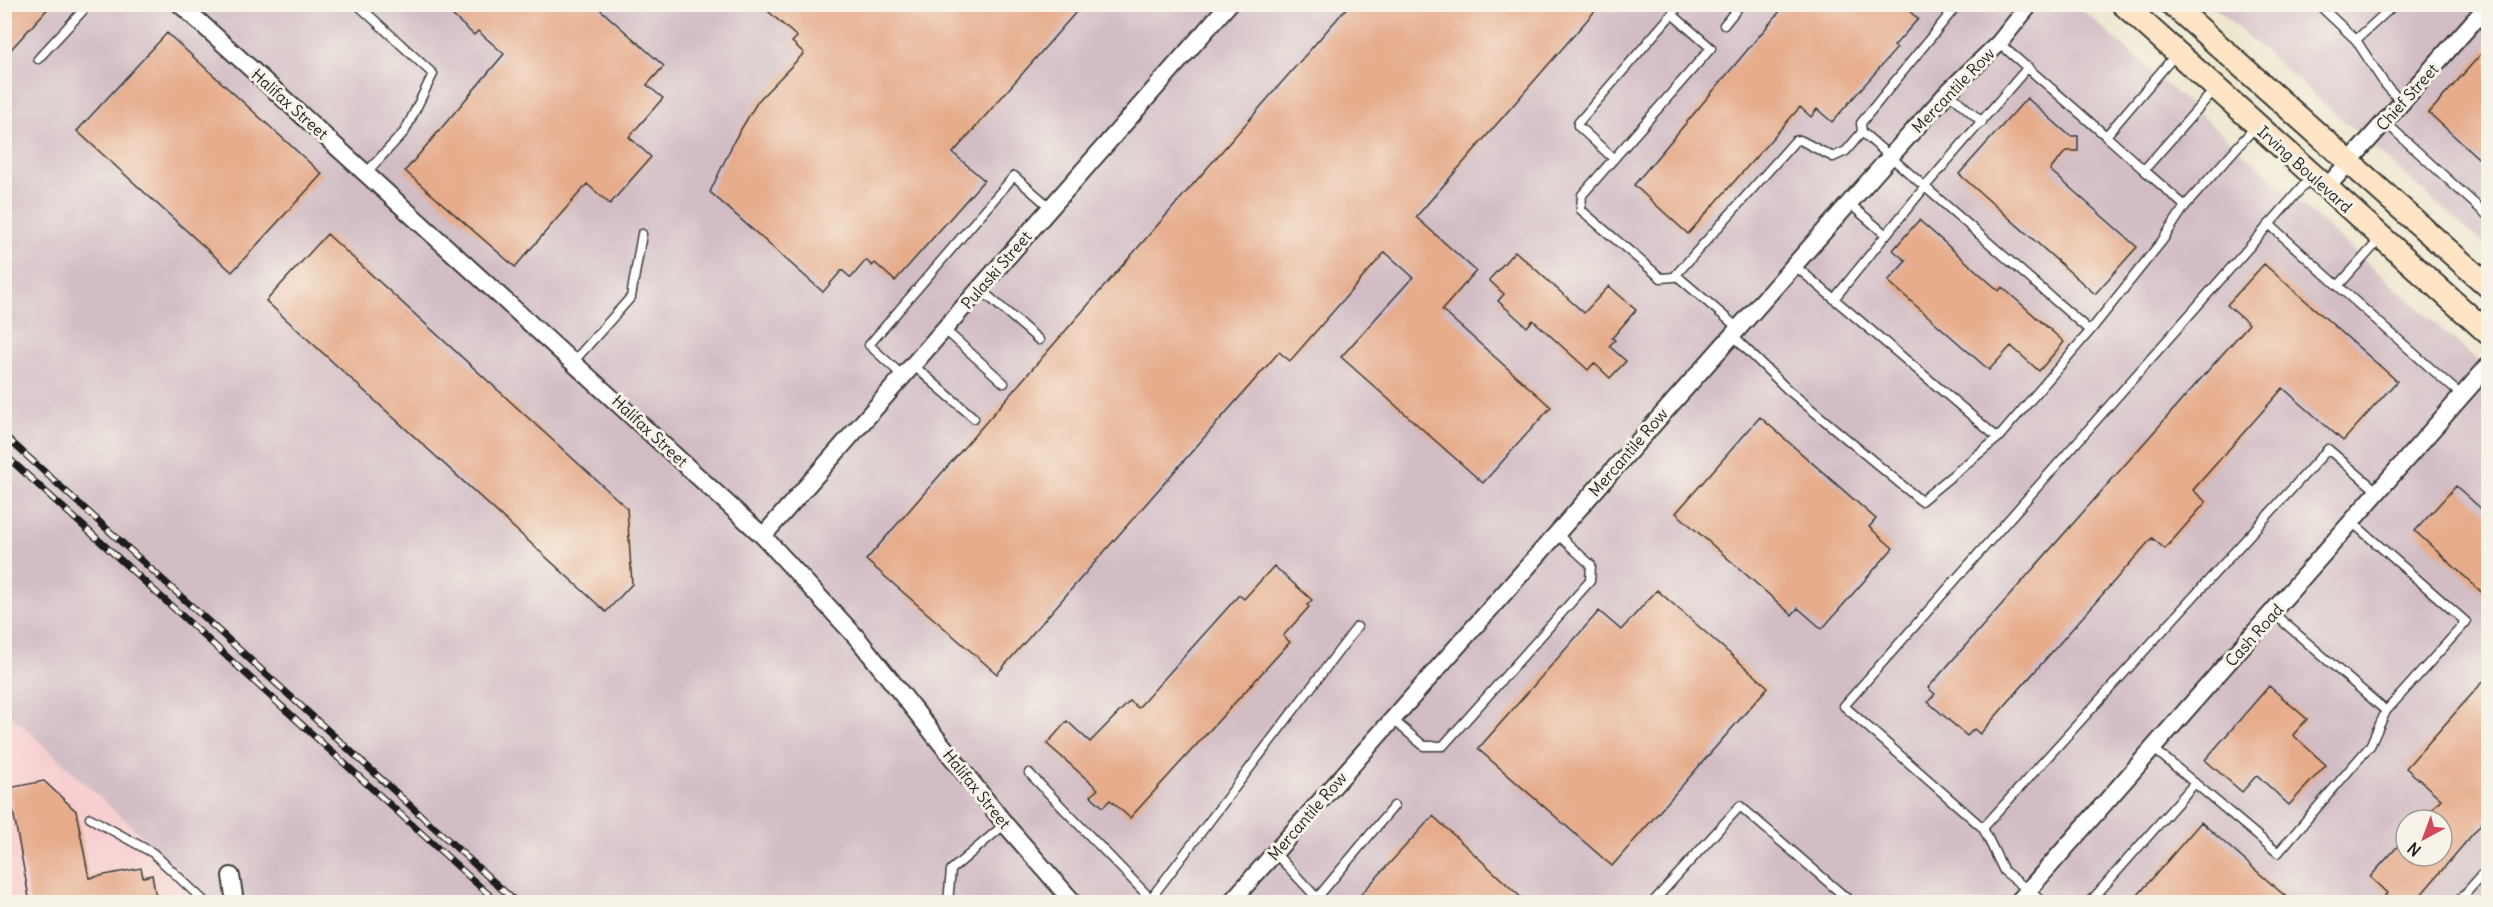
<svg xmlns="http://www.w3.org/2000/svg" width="2493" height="907" viewBox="0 0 2493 907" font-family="Delius,sans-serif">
	<rect width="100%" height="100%" fill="#f7f3e8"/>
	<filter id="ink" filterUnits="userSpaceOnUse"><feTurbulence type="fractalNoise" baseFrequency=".0167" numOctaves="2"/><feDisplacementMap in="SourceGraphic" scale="12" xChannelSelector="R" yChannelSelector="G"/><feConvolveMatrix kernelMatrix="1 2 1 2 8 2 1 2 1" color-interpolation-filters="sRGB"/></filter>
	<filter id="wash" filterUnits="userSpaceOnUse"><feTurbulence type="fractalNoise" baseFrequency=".008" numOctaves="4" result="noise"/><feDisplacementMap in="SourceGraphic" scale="24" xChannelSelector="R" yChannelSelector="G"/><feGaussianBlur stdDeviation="1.35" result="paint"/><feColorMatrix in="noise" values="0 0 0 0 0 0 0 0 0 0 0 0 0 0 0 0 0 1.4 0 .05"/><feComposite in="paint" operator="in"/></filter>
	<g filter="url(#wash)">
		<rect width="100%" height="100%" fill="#ede7cd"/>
		<path fill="#f7cfd0" d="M5,710L214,902H5Z"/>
		<path fill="#d2bdc5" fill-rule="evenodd" d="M4,5H2077L2488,370V902H214L5,710ZM2406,820H2442V856H2406Z
			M2212,5H2488V248Z"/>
		<g id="blocks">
			<path fill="#e6ac8c" d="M4,4H52L4,57Z
				M440,4H594L664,66L647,85L663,98L629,137L651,157L610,204L587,184L515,267L405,171L504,54L478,31L474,35Z
				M760,4H1083L953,153L984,180L895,281L875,263L872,266L866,260L851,278L842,270L823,292L710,192L735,139L758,101L804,53L792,42L797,37Z
				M1350,4H1601L1416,217L1476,271L1442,310L1551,407L1483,483L1341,357L1413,277L1385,252L1290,361L1279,352L997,674L866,560Z
				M1786,4H1902L1918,19L1894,46L1897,48L1832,122L1817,109L1811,117L1800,107L1688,234L1634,185Z
				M167,33L322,174L232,272L77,131Z
				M2488,46V167L2429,113Z
				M2027,98L2070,136H2078V151H2066L2050,170L2137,247L2095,294L1959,174Z
				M1919,220L1999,291L2002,287L2064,342L2039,371L2011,346L1989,370L1888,281L1906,261L1893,250Z
				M327,234L627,508L632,584L606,612L266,301Z
				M1515,251L1584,313L1609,286L1636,310L1612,338L1615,340L1609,346L1626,361L1610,378L1594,363L1588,370L1533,320L1527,327L1498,301L1504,294L1489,280Z
				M2264,264L2397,381L2343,441L2283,388L2193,490L2206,502L2165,549L2152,538L1980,734L1974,729L1967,736L1928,702L1935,694L1928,688L2249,324L2227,305Z
				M1760,417L1876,519L1869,527L1893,548L1822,629L1798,608L1792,615L1676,513Z
				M2456,486L2488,515V598L2415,531Z
				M1274,566L1312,600L1307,605L1309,607L1283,636L1290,642L1130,818L1110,800L1103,807L1091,796L1098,789L1047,744L1067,721L1090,742L1130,701L1138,708L1239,595L1244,599Z
				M1657,590L1768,687L1612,866L1478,749L1599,611L1621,630Z
				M2488,676V816L2414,903H2393L2385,895L2387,893L2370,877L2406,837V856H2442V820H2422L2441,799L2406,768Z
				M2269,686L2307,719L2293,735L2326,765L2289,805L2257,775L2242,792L2205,760Z
				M44,781L76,811L89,878L141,868L143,877L152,875L157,903H30L9,788Z
				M1433,816L1527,903H1353Z
				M2201,822L2293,903H2131Z"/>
		</g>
	</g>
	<g filter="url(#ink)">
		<use href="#blocks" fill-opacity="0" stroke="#3b3a37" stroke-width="1.5"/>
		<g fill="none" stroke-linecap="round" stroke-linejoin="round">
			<g stroke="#3b3a37" stroke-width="11">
				<path id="service" d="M357,4L433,74L405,131L366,173
					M1680,4L1672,14L1711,48L1582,195L1581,210L1661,278L1674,277L1795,141L1800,140L1833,157L1846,151L1862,132
					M1958,4L1861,123L1862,132L2090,331L2162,241L2185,206L2256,126
					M2318,4L2356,40L2395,4
					M1724,25L1741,4
					M2356,40L2384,83L2402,103
					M1999,43L2106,136
					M38,59L89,4
					M1948,92L1982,122
					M2385,122L2488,216
					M1614,159L1578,126V123L1672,14
					M2144,170L2106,136L2176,54
					M1849,203L1886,235
					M2185,206L2144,170L2216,88
					M2269,224L2338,286
					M2381,238L2338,286L2462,396
					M1794,265L1998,438
					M1676,275L1738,328
					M980,289L1039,340
					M1834,299L1924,188L2028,67
					M944,329L1004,383
					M1732,335L1787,389L1921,501L1998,438L2090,331
					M574,361L631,297L642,234
					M913,365L974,418
					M903,376L869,345L1014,176L1051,208
					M2273,613L2386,711L2466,622L2352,522
					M1392,719L1424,746H1443L1590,581L1591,565L1556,533
					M2153,748L2278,853L2370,746L2386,711
					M1029,773L1151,899
					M90,818L153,853L205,902
					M1983,828L1844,706L2312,176
					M1274,852L1317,898V901
					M1317,898L1394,806
					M948,902L951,870L1005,824
					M1148,902L1357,627
					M1653,902L1740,806L1851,902
					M2043,902L2004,871L1983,828L2328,449L2378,492
					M2090,902L2195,783
					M2458,902L2488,868"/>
			</g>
			<g stroke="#3b3a37" stroke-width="20">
				<path id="minor" d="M180,4L763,536L858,639L1005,824L1073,902
					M2326,188L2488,5
					M763,536L1229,4
					M231,876L235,902
					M1231,902L1889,158L1948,92L1999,43L2030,4
					M2018,902L2488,366"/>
			</g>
			<g stroke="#3b3a37" stroke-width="26">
				<path id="secondary" d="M2123,4L2488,333
					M2172,4L2488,286"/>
			</g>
			<use href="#service" stroke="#fff" stroke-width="8"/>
			<use href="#minor" stroke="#fff" stroke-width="16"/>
			<use href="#secondary" stroke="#fde5c5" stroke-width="22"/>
			<g stroke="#1c1c1c" stroke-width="7">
				<path id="rail" d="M4,435L516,902
					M4,454L497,902"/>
			</g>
			<use href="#rail" stroke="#f7f3e8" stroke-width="4.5" stroke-dasharray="14" stroke-linecap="butt"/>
		</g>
	</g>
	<g text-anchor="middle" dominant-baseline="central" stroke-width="6" stroke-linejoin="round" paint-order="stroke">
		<g font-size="16" fill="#1c1c1c" stroke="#f7f3e8">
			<text transform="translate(1953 90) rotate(-46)">Mercantile Row</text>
			<text transform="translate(2407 97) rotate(-48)">Chief Street</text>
			<text transform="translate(290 104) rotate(42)">Halifax Street</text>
			<text transform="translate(2305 169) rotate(42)">Irving Boulevard</text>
			<text transform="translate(996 270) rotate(-49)">Pulaski Street</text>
			<text transform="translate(650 431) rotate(43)">Halifax Street</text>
			<text transform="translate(1628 452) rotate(-49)">Mercantile Row</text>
			<text transform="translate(2254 635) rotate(-48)">Cash Road</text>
			<text transform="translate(977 789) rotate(51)">Halifax Street</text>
			<text transform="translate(1307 816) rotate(-49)">Mercantile Row</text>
		</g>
	</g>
	<rect width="2493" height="907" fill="none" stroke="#f7f3e8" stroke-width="24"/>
	<g transform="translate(2424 838) rotate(221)"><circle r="28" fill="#f7f3e8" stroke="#9f9d96" stroke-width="1.5"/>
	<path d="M0-4.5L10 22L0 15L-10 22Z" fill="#d1495b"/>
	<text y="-9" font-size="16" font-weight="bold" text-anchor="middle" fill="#1c1c1c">N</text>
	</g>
</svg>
